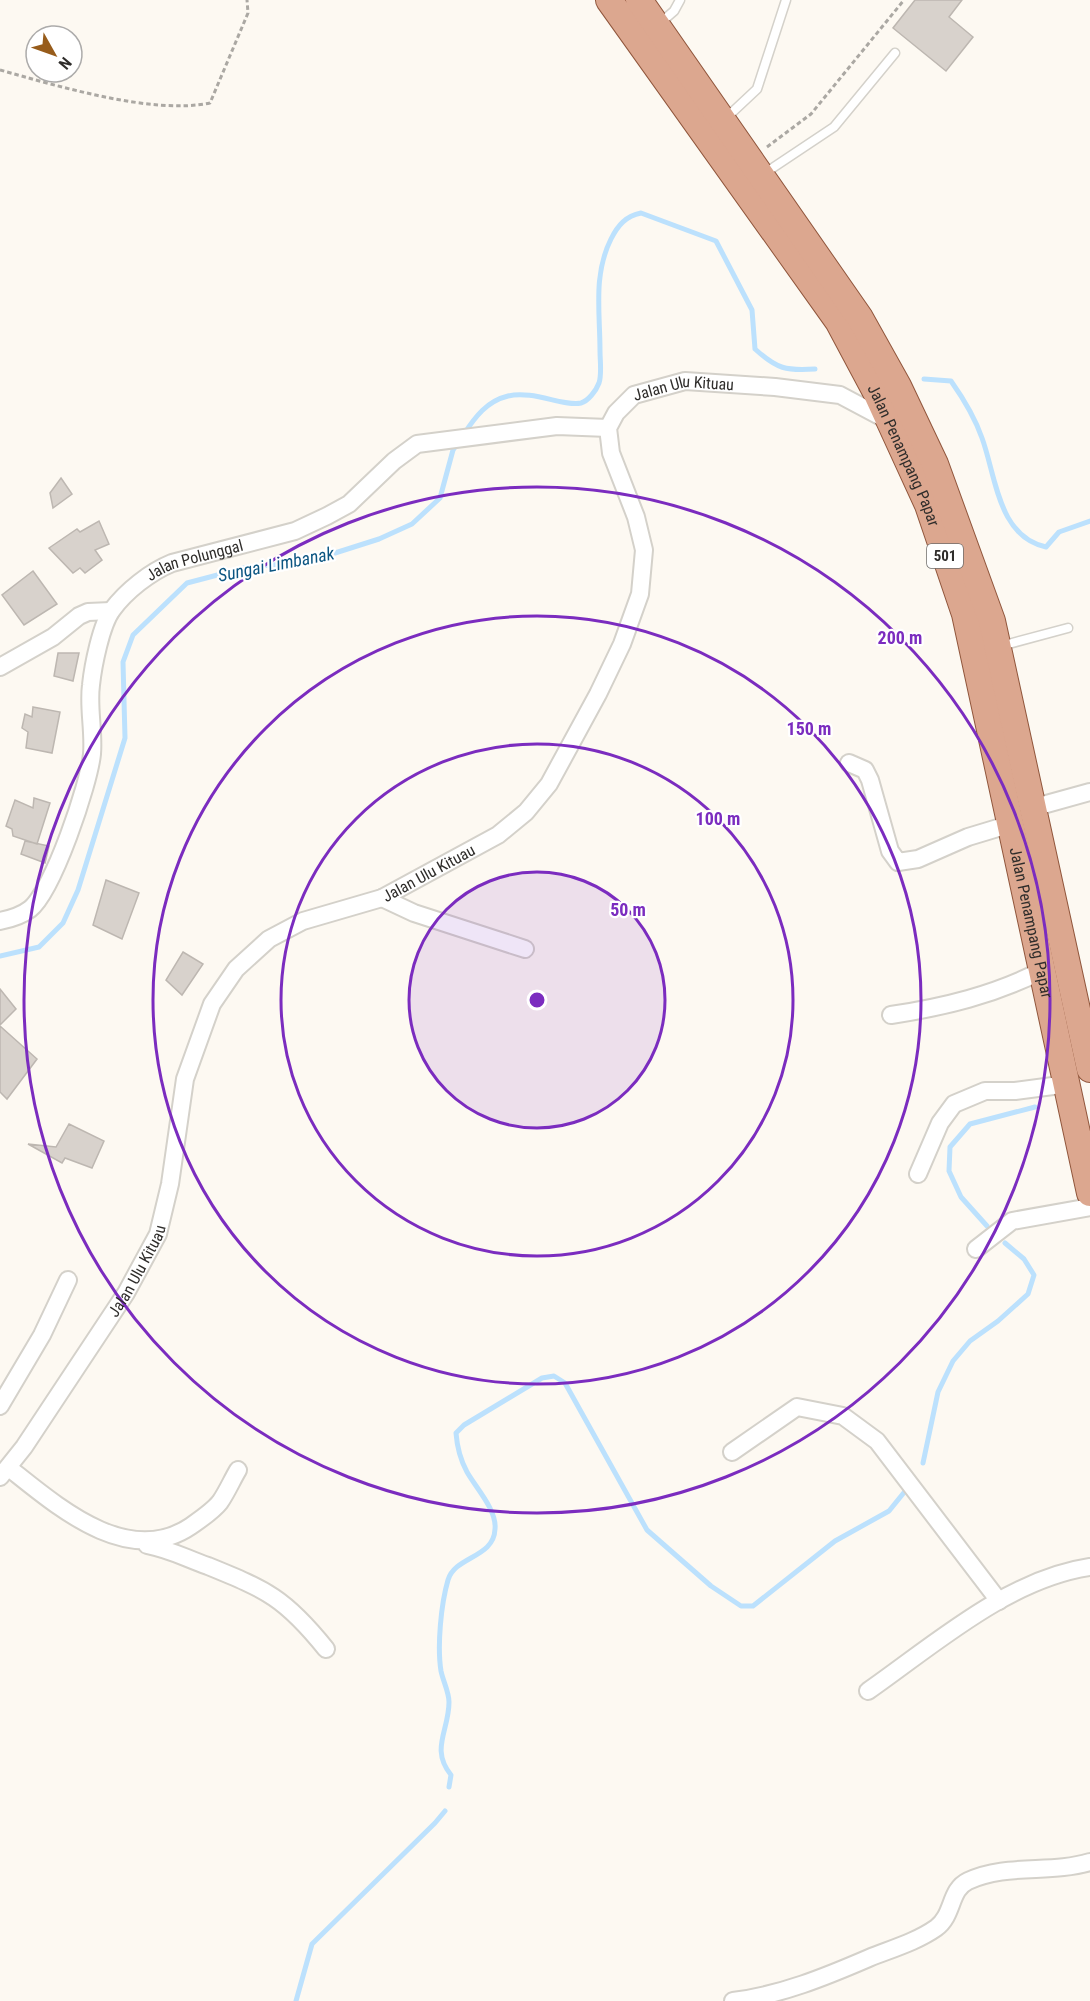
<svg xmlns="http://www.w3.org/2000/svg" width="1090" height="2001" viewBox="0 0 1090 2001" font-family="'Roboto Condensed',sans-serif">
	<rect width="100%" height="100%" fill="#fdf9f2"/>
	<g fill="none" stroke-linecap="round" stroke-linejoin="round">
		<path stroke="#bce1fd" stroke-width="5" d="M924,379L951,381C963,398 975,418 982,438C996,476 998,537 1046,547L1059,532L1090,521
			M464,434C475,417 487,401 508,396C533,390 564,407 581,403C588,401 596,391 599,383C602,374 600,361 600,351C600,312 593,275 611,239C618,225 626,216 641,213L716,241L752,310L755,349C777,369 786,371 815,369
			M0,956L39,947L63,923L78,890L125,738L123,662L133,635L187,583L248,567L286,564L313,555L335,553L379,539L412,524L440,498L453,450L457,444
			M987,1226L961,1197L949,1171L950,1147L970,1124L1035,1107
			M923,1463L938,1392L953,1361L970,1341L998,1321L1028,1294L1034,1275L1024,1259L1005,1243
			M449,1787L451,1775C430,1749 449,1731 449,1702C449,1692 443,1681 441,1671C437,1646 441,1604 448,1580C455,1556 494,1558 495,1529C497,1510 476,1488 467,1472C461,1461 457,1446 456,1433L464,1425L542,1378L554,1376L565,1383L647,1530L711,1586L741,1606H753L835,1541L889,1511L906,1490
			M296,2001L312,1944L435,1823L445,1811"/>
	</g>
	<path fill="#d8d2cc" stroke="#bdb7b1" stroke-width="1.5" d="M915,0H962L949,17L973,37L946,71L893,28Z
		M61,478L72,494L53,508L50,493Z
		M99,521L109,544L95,550L102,560L85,573L80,568L73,573L49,548L77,529L80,532Z
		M33,571L57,604L24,625L2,595Z
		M58,653H79L73,681L54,676Z
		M33,707L60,712L52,753L26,748L28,732L22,728L25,714L32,717Z
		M34,798L50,803L37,844L13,836L12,829L6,826L15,800L33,808Z
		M25,841L49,846L45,863L21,854Z
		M106,880L139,893L122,939L93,925Z
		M183,952L203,964L182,995L166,980Z
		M0,989L16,1009L0,1025Z
		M0,1026L37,1059L7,1099L0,1092Z
		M69,1124L104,1141L92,1168L65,1158L62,1163L28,1144L56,1147Z"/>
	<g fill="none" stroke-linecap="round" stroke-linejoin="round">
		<g stroke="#d4d1ca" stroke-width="11">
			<path id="lane" d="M659,24L674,11L680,0
				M725,119L757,89L786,0
				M762,175L834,127L895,53
				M1001,646L1068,628"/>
		</g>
		<g stroke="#d4d1ca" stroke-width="20">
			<g id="street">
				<path d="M0,667L53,637L79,616L88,612L111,611"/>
				<path d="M849,763L865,770L870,780L890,851L898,862L918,859L968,837L1011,824"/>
				<path d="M1032,808L1090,792"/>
				<path d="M382,898L414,913L525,949"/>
				<path id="s1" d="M0,921C10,919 21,916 30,909C53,891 89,784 92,754C94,731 88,707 91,685C93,666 101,625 112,610C126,591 150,572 172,563L295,531L327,516L349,504L394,461L417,444L557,426L608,428"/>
				<path d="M891,1015C944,1007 994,995 1043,970"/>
				<path d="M918,1174L940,1123L954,1104L985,1091H1015L1068,1084"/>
				<path d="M976,1249L1012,1221L1090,1207"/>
				<path d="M0,1406L42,1335L68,1280"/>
				<path d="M732,1452L797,1407L843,1416L877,1441L999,1601"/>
				<path d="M9,1468C57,1506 128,1569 191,1526C201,1519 213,1511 220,1502C227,1492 232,1480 238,1470"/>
				<path id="s2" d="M0,1477L24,1447L126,1293L158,1234L170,1184L185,1079L212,1004L236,969L269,939L303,921L382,898L498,835L526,812L549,784L598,694L622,644L640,594L644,550L636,517L611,453L608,428L616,413L634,395L685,381L775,387L840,395L887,420"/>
				<path d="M147,1545C172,1550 185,1558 208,1566C267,1590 285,1598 326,1649"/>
				<path d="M868,1691C934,1645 1008,1579 1090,1567"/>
				<path d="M733,2001C781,1995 825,1977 869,1958C891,1949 916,1942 936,1928C954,1915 949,1890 968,1881C1006,1863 1051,1874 1090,1862"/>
			</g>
		</g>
		<g stroke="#90563c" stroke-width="28">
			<g id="primary">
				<path id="s3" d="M609,0L838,321L878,396L928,505L965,614L1090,1193"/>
				<path d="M639,0L860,318L898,386L935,464L992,621L1090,1069"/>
			</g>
		</g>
		<path stroke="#aba8a3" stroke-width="3" stroke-dasharray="4.5 3" stroke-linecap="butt" d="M0,70C58,86 152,115 210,103L248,13L247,0
			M767,147L811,114L904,0"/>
		<use href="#lane" stroke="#fff" stroke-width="8"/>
		<use href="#street" stroke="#fff" stroke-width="16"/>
		<use href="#primary" stroke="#dca78f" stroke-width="26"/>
	</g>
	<circle cx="537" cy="1000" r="128" fill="#7b2cbf" fill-opacity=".12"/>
	<g fill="none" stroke="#7b2cbf" stroke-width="3">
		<circle cx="537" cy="1000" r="128"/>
		<circle cx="537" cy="1000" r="256"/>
		<circle cx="537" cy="1000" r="384"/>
		<circle cx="537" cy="1000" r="513"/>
	</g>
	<g text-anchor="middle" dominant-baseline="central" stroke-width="4.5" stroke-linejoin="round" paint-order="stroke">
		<rect fill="#fff" stroke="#6d6c6b" stroke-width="1.5" x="927" y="544" width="36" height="24" rx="4.5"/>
		<g font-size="15" font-weight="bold" fill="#2f2d2b">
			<text x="945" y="556">501</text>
		</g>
		<g font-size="16" fill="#2f2d2b" stroke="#fff">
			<text stroke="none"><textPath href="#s2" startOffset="1416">Jalan Ulu Kituau</textPath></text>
			<text stroke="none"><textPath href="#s3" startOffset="544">Jalan Penampang Papar</textPath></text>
			<text stroke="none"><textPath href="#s1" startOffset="448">Jalan Polunggal</textPath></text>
			<text stroke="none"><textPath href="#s2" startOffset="788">Jalan Ulu Kituau</textPath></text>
			<text stroke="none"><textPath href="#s3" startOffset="1030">Jalan Penampang Papar</textPath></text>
			<text stroke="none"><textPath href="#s2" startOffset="248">Jalan Ulu Kituau</textPath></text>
		</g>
		<g font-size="18" font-style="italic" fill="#0b5581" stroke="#fff">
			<text transform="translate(276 564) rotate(-11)">Sungai Limbanak</text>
		</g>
	</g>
	<circle cx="537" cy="1000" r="9" fill="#7b2cbf" stroke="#fff" stroke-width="3"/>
	<g font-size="18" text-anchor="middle" font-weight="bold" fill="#7b2cbf" stroke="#fff" stroke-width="4.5" stroke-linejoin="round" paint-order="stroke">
		<text x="900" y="644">200 m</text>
		<text x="809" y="735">150 m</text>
		<text x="718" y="825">100 m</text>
		<text x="628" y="916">50 m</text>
	</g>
	<g transform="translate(54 54) rotate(130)"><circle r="28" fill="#ffffff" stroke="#acabaa" stroke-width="1.5"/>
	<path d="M0-4.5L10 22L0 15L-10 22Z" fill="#975c1b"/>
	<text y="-9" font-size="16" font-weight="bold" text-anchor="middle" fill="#2f2d2b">N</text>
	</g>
</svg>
